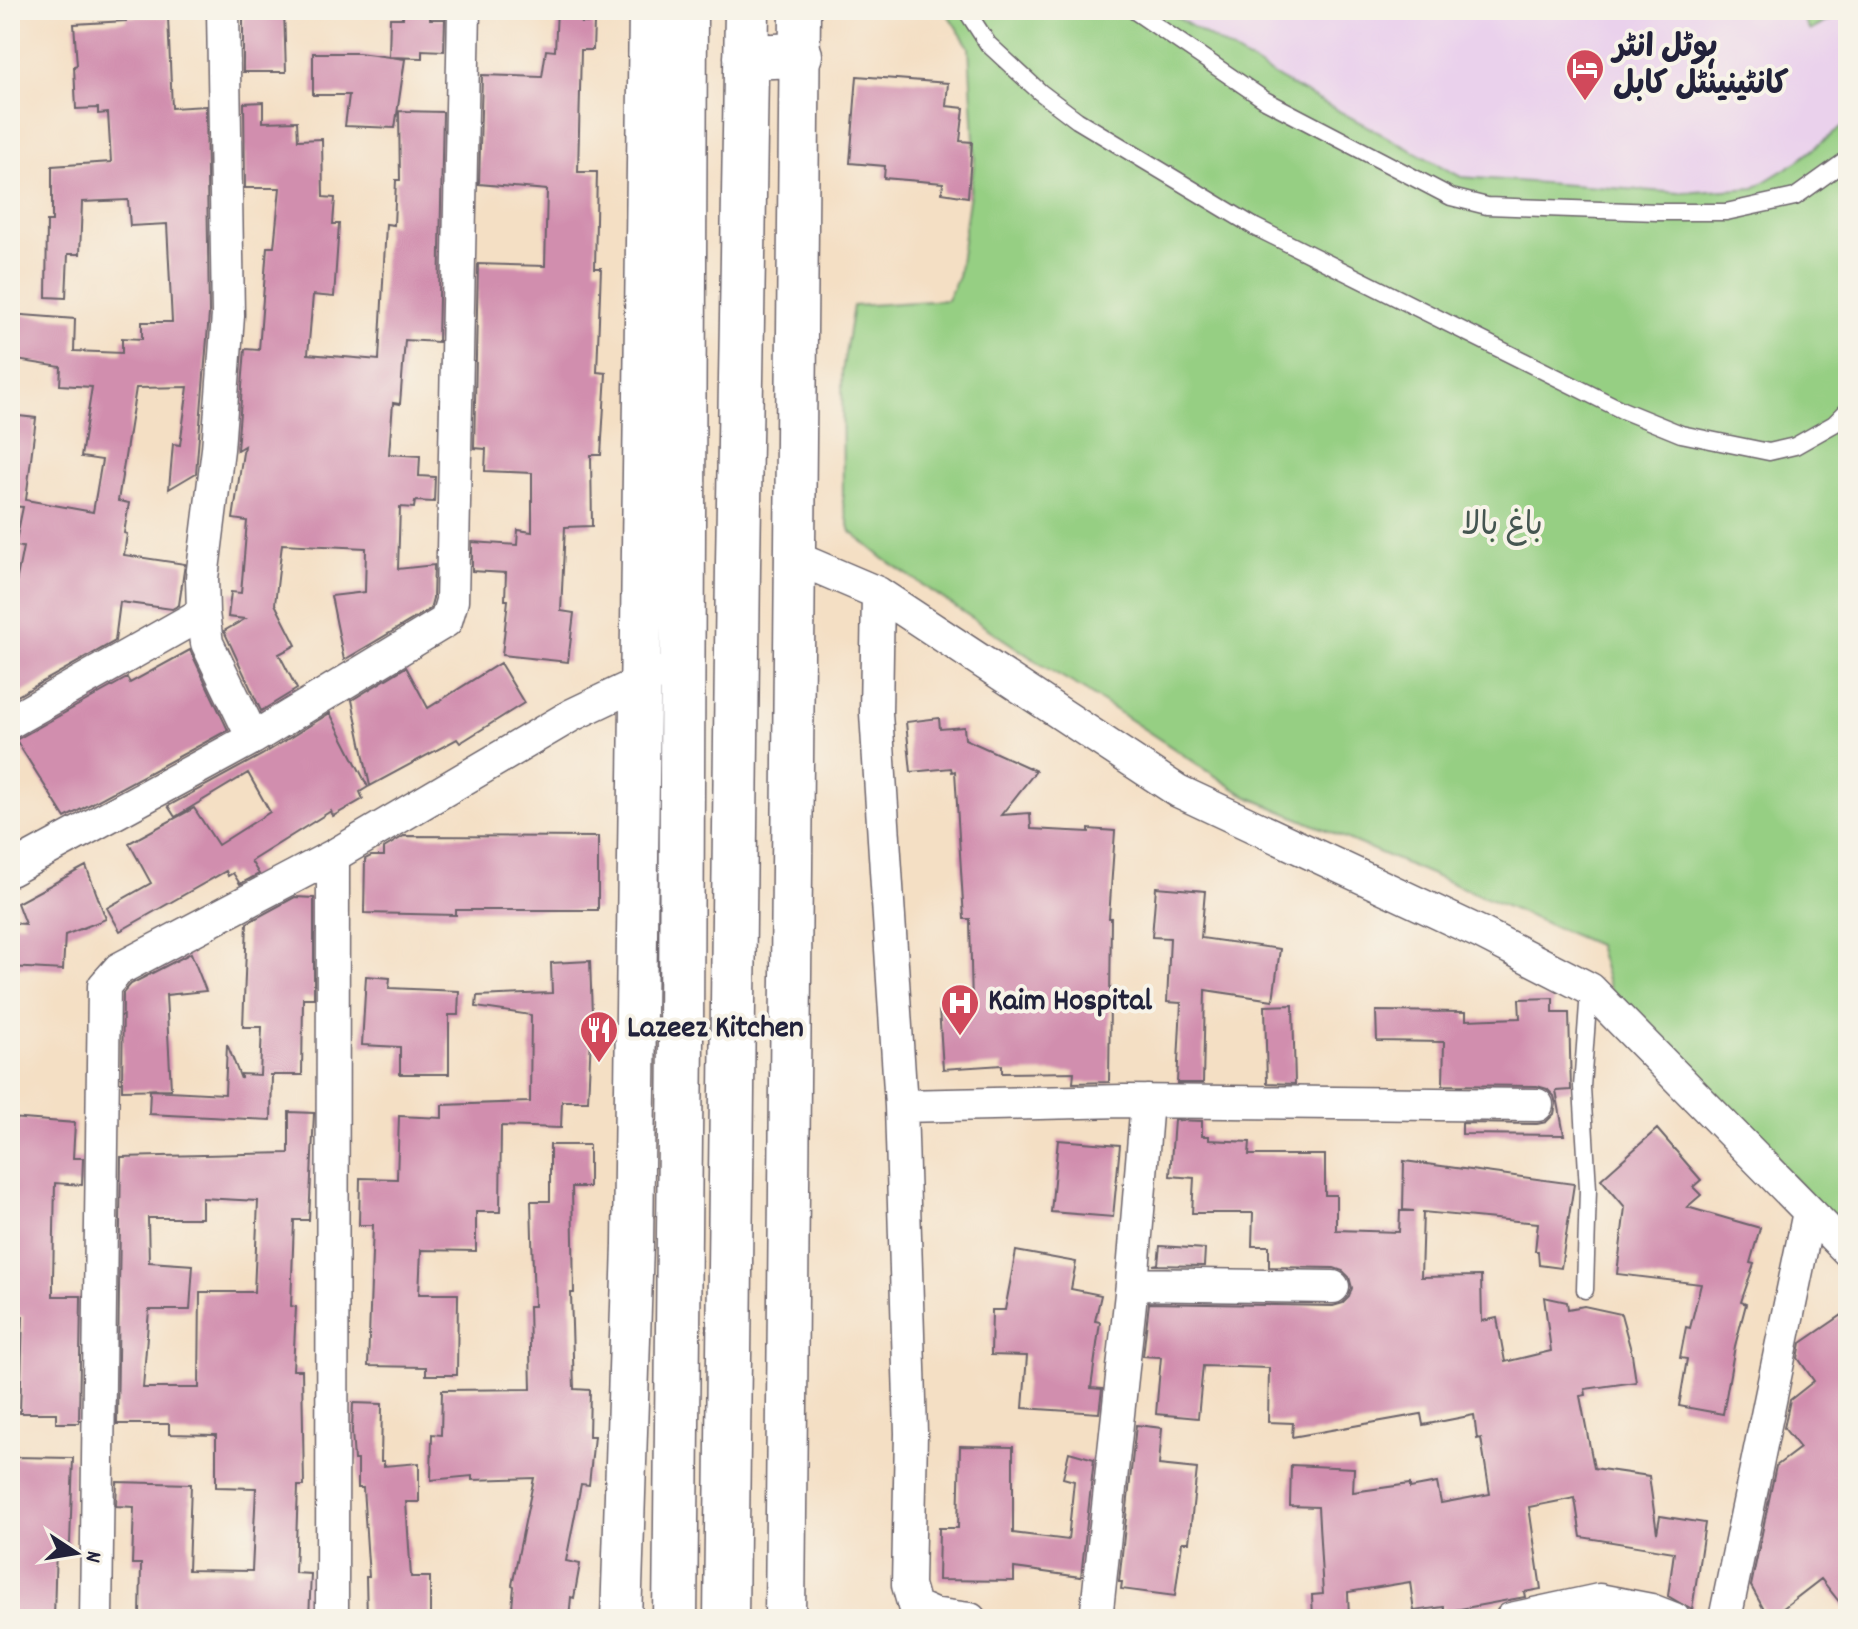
<svg xmlns="http://www.w3.org/2000/svg" width="1858" height="1629" viewBox="0 0 1858 1629" font-family="Dekko,'Playpen Sans Arabic',sans-serif">
	<rect width="100%" height="100%" fill="#f7f3e8"/>
	<filter id="ink" filterUnits="userSpaceOnUse"><feTurbulence type="fractalNoise" baseFrequency=".0125" numOctaves="2"/><feDisplacementMap in="SourceGraphic" scale="16" xChannelSelector="R" yChannelSelector="G"/><feConvolveMatrix kernelMatrix="1 2 1 2 8 2 1 2 1" color-interpolation-filters="sRGB"/></filter>
	<filter id="wash" filterUnits="userSpaceOnUse"><feTurbulence type="fractalNoise" baseFrequency=".006" numOctaves="4" result="noise"/><feDisplacementMap in="SourceGraphic" scale="32" xChannelSelector="R" yChannelSelector="G"/><feGaussianBlur stdDeviation="1.8" result="paint"/><feColorMatrix in="noise" values="0 0 0 0 0 0 0 0 0 0 0 0 0 0 0 0 0 1.4 0 .05"/><feComposite in="paint" operator="in"/></filter>
	<g filter="url(#wash)">
		<rect width="100%" height="100%" fill="#f4dfc4"/>
		<path fill="#ead1ec" d="M1164,10H1848V122L1798,161L1754,188L1681,193L1461,177L1285,82Z"/>
		<path fill="#96cf83" stroke="#5c785f" stroke-width="2" d="M945,10H1164L1285,82L1461,177L1681,193L1754,188L1798,161L1848,122V1236L1638,1015L1610,990L1597,945L1246,796L1083,689L1045,667L884,559L851,532L843,503L842,372L853,306L947,300L958,277L975,157L969,47Z
			M1798,10H1848L1810,31Z"/>
		<g id="blocks">
			<path fill="#d18eae" fill-rule="evenodd" d="M243,10H284L286,72H243Z
				M403,10H430V19H445L444,51L422,50V58L389,57L390,18H403Z
				M557,10H581V23H594L593,50H581L578,172H597L595,268H601L597,372L606,373L601,455H591L592,526L565,527L561,611L574,613L568,662L502,655L508,600H505L506,573L472,571V542L517,545L518,530L532,532V473L485,471L486,449L474,448L478,264L545,266L547,190L479,184L482,75L542,77L546,50L555,51Z
				M126,17H168L172,108L206,106L209,314L196,473L169,489L173,444L180,445L188,387L136,388L118,501L129,503L124,533L127,534L124,555L185,564L179,605L172,609L120,602L115,641L10,700V592L14,593L23,547L15,546L23,507L10,506V415L36,418L26,500L93,512L102,460L81,457L92,387L60,385L61,367L10,359V314L75,319L74,351L122,353V338L142,339V322H172L167,224L130,226L128,200L82,202L80,254H68L66,298L46,297L47,221H52V166L111,162L108,113L98,114V108L76,109L74,66L77,65L74,24L126,21Z
				M313,53H359L405,59L395,128L345,126L349,95H313Z
				M857,76L948,83L946,106L964,108L960,141L972,142L968,197L942,193L943,183L884,178L885,166L850,163Z
				M263,102V122L297,121L298,140L322,139L323,197L335,198L333,224H339L334,297L313,295L308,354L379,360L386,224L394,225L396,180H400L399,111L443,112L438,342L405,340L400,404L393,403L389,454L420,456L419,476L435,477L434,502L415,501L414,508L400,507L398,569L434,565L433,598L430,609L344,660L331,596L365,592L366,548L282,544L275,604L296,645L279,654L297,689L261,711L224,631L245,619L228,617L231,592L241,593L247,521L233,519L244,446L237,450L245,349L259,350L267,247H274L280,188H245L244,103Z
				M190,650L228,730L65,818L16,740L127,678L130,683Z
				M500,663L524,703L460,743L457,739L370,786L352,700L406,667L428,708Z
				M330,713L368,787L360,792L363,799L333,816L331,811L251,861L259,874L240,884L233,873L228,876L226,871L120,931L107,908L151,883L129,843L194,808L218,845L270,812L248,773L175,817L168,806L262,755Z
				M939,718L940,729L964,727L965,739L1036,771L1001,815L1030,813L1031,829L1089,832V829L1115,831L1109,918H1111L1109,1082L1073,1083L1074,1072L1002,1073V1065L943,1069L939,1008L972,1006L970,919H964L955,771L952,772L951,768L911,772L906,722Z
				M404,836L598,837V910H456V915L364,913L365,859L371,856H384V848Z
				M86,866L106,919L65,935L63,970L10,967V923L25,924L17,903Z
				M1156,887L1205,891L1201,938L1280,949L1273,1000L1205,990L1203,1083H1177L1181,1003L1167,1002L1170,938L1152,937Z
				M295,897L314,898V998H303L302,1075H269H272L271,1120L149,1114L150,1090L225,1094L227,1044L241,1079V1074L260,1075L262,1027H243L247,923Z
				M191,953L206,991L166,995L171,1089L122,1090L123,993L131,984Z
				M590,961L592,1014L588,1101H562L561,1128L501,1126L500,1212H476V1251L421,1250L419,1294H458L457,1375H426V1367L368,1366L373,1225H359L360,1178L397,1179L399,1116L442,1118V1105L530,1102L531,1015L476,1007L477,996L552,993L551,963Z
				M366,976L390,978L389,988L459,991L458,1015H449V1074H400V1047L362,1045Z
				M1553,998V1013H1569L1571,1090L1556,1091L1564,1135L1462,1134V1123L1537,1124L1546,1122L1554,1114L1556,1104L1554,1096L1547,1089L1537,1086L1443,1085L1444,1042L1377,1041L1376,1011L1466,1012V1020L1520,1018L1519,999Z
				M1293,1005L1295,1084L1267,1083L1265,1006Z
				M289,1112L314,1113L309,1220H294L291,1306L296,1307L293,1370H302L304,1486H298L295,1573L311,1574L309,1619L209,1615V1619H140L141,1564H132L134,1507L116,1506L117,1482L191,1484L188,1570L252,1571L256,1488L216,1487V1435L169,1434V1424H117L121,1157L289,1153ZM202,1198L258,1201L254,1292H200L199,1388H143L149,1310H190L193,1265L149,1262L148,1218H202Z
				M10,1118L75,1123L73,1158H83L82,1185L55,1183L53,1279V1296H81L79,1423H56V1413H20L23,1316H10Z
				M1174,1120L1202,1121V1136H1209V1140L1250,1142L1249,1155H1325V1195H1336V1230L1399,1232L1400,1211H1414L1403,1210L1404,1161L1574,1184L1561,1268L1539,1265L1538,1251H1535L1538,1223L1423,1212L1421,1277L1481,1276L1482,1321L1497,1318L1505,1362L1551,1351L1544,1297L1567,1302L1568,1309L1584,1306L1621,1314L1632,1354L1636,1382L1585,1389L1586,1395L1580,1396L1594,1468L1649,1476L1657,1533L1660,1516L1705,1523L1692,1610L1668,1596L1674,1552L1581,1537L1575,1498L1529,1507L1541,1589L1524,1592L1525,1597L1444,1612V1607L1414,1611L1410,1582L1348,1592L1349,1619H1313L1312,1595L1323,1594L1318,1507L1290,1506L1291,1465L1354,1468L1353,1492L1410,1484V1488L1437,1483L1441,1503L1490,1494L1481,1438L1477,1439L1474,1415L1423,1425L1421,1414L1292,1437L1293,1423L1268,1422L1269,1368L1203,1366L1198,1418L1156,1414L1161,1357L1143,1356L1149,1303L1333,1306L1343,1303L1349,1297L1352,1288L1349,1277L1343,1271L1334,1268L1269,1267V1246H1252L1253,1213H1192L1194,1178L1170,1176Z
				M1657,1129L1701,1180L1693,1187L1701,1195L1687,1207L1760,1228L1750,1263L1754,1264L1741,1302L1746,1304L1735,1346L1723,1414L1679,1406L1687,1359L1680,1358L1686,1327L1690,1328L1701,1284L1617,1274L1625,1207L1601,1179Z
				M1058,1140L1120,1145L1113,1217L1051,1212Z
				M550,1145H589V1187H572L574,1293H571L574,1389L590,1390L589,1436H594L589,1485L581,1484L566,1561L580,1564L574,1598L571,1597L569,1619H511L514,1586L512,1585L534,1478L472,1480V1476L431,1480L432,1434L441,1435L442,1390L531,1389L529,1306H534L531,1201H550Z
				M1160,1246L1205,1249L1204,1266L1153,1265L1158,1264Z
				M1016,1251L1076,1262L1071,1289L1101,1295L1095,1321L1100,1322L1091,1388L1102,1389L1099,1413L1023,1408L1027,1356L991,1355L992,1310H1005Z
				M1848,1311V1613L1821,1579L1769,1619L1751,1586L1776,1466L1800,1448L1784,1428L1790,1400L1814,1381L1798,1358L1801,1343Z
				M353,1403L382,1404L381,1461H384V1466L419,1463V1502H406L411,1577H430V1619H367L366,1577H369L363,1488H358V1460H354L352,1431Z
				M1136,1425L1162,1428L1159,1465L1197,1469L1189,1542H1182L1175,1596L1121,1589L1122,1582H1119Z
				M960,1446L1013,1447V1533L1068,1540L1074,1481L1063,1478L1069,1452L1094,1459L1081,1577L1014,1568V1581L938,1580L939,1528H958Z
				M13,1457L73,1458L70,1544L56,1543L54,1619H10V1482H12Z"/>
		</g>
	</g>
	<g filter="url(#ink)">
		<use href="#blocks" fill-opacity="0" stroke="#6c646b" stroke-width="2"/>
		<g fill="none" stroke-linecap="round" stroke-linejoin="round">
			<g stroke="#6c646b" stroke-width="19">
				<path id="service" d="M966,10L988,44L1040,92L1077,120L1255,227L1622,410L1681,434L1769,452L1795,446L1834,424L1848,410
					M1133,10L1265,100L1451,197L1487,206L1658,212H1726L1795,197L1848,159
					M1585,1290L1588,1189L1582,1087L1589,991"/>
			</g>
			<g stroke="#6c646b" stroke-width="35">
				<path id="minor" d="M223,10L228,315L218,449L202,578L203,613L207,643L253,738
					M796,558L878,593L1178,791L1481,933L1590,989L1848,1251
					M878,593L876,713L901,1106L911,1433L908,1585L914,1606L932,1614L970,1619
					M10,722L203,613
					M10,870L253,738L446,621L452,601L464,10
					M901,1106L1124,1101L1537,1105
					M1132,1284L1333,1287
					M96,1619L104,986L119,969L333,856L572,715L660,673
					M332,1619L333,856
					M1096,1619L1132,1284L1147,1101
					M1511,1619L1599,1600L1651,1610L1674,1619
					M1725,1619L1809,1212"/>
			</g>
			<g stroke="#6c646b" stroke-width="43">
				<path id="tertiary" d="M621,1619L633,1244L649,10
					M785,1619L800,10"/>
			</g>
			<g stroke="#6c646b" stroke-width="47">
				<path id="primary" d="M746,57L800,55
					M675,1619L681,1040L685,10
					M726,1619L738,564L747,10"/>
			</g>
			<use href="#service" stroke="#fff" stroke-width="16"/>
			<use href="#minor" stroke="#fff" stroke-width="32"/>
			<use href="#tertiary" stroke="#fff" stroke-width="40"/>
			<use href="#primary" stroke="#fff" stroke-width="44"/>
		</g>
	</g>
	<defs>
		<g id="hotel-pin" transform="scale(2)"><path d="M0 17L-7.5 6A9.5 9.5 0 1 1 7.5 6Z" fill="#d1495b" stroke="#f7f3e8"/><path d="M-6-4.5h1.5V1H6V5H4.5V3h-9V5H-6ZM-4 0a1.8 1.8 0 1 1 3.6 0ZM.5 0V-2.5h3Q6-2.5 6 0Z" fill="#fff"/></g>
		<g id="hospital-pin" transform="scale(2)"><path d="M0 17L-7.5 6A9.5 9.5 0 1 1 7.5 6Z" fill="#d1495b" stroke="#f7f3e8"/><path d="M-5-5h3v3.5h4V-5h3V5h-3V1.5h-4V5h-3Z" fill="#fff"/></g>
		<g id="restaurant-pin" transform="scale(2)"><path d="M0 17L-7.5 6A9.5 9.5 0 1 1 7.5 6Z" fill="#d1495b" stroke="#f7f3e8"/><path d="M-5-6h1v4h1v-4h1v4h1v-4h1v5L-1.5 .5V6h-2V.5L-5-1ZM5-6V6H3V1.5H1.5Q1.5-4 5-6Z" fill="#fff"/></g>
	</defs>
	<g fill-rule="evenodd">
		<use href="#hotel-pin" x="1585" y="68"/>
		<use href="#hospital-pin" x="960" y="1003"/>
		<use href="#restaurant-pin" x="599" y="1030"/>
	</g>
	<g text-anchor="middle" dominant-baseline="central" stroke-width="8" stroke-linejoin="round" paint-order="stroke">
		<g font-size="32" font-weight="bold" fill="#22223b" stroke="#f7f3e8" text-anchor="start">
			<text x="1613" y="50">ہوٹل انٹر<tspan x="1613" dy="37">کانٹینینٹل کابل</tspan></text>
			<text x="988" y="1003">Kaim Hospital</text>
			<text x="627" y="1030">Lazeez Kitchen</text>
		</g>
		<g font-size="32" fill="#455651" stroke="#f7f3e8">
			<text x="1502" y="528">باغ بالا</text>
		</g>
	</g>
	<rect width="1858" height="1629" fill="none" stroke="#f7f3e8" stroke-width="40"/>
	<g transform="translate(76 1553) rotate(102)" stroke="#f7f3e8" stroke-width="6" paint-order="stroke">
	<path d="M0-6L14 30L0 20L-14 30Z" fill="#22223b"/>
	<text y="-12" font-size="22" font-weight="bold" text-anchor="middle" fill="#22223b">N</text>
	</g>
</svg>
